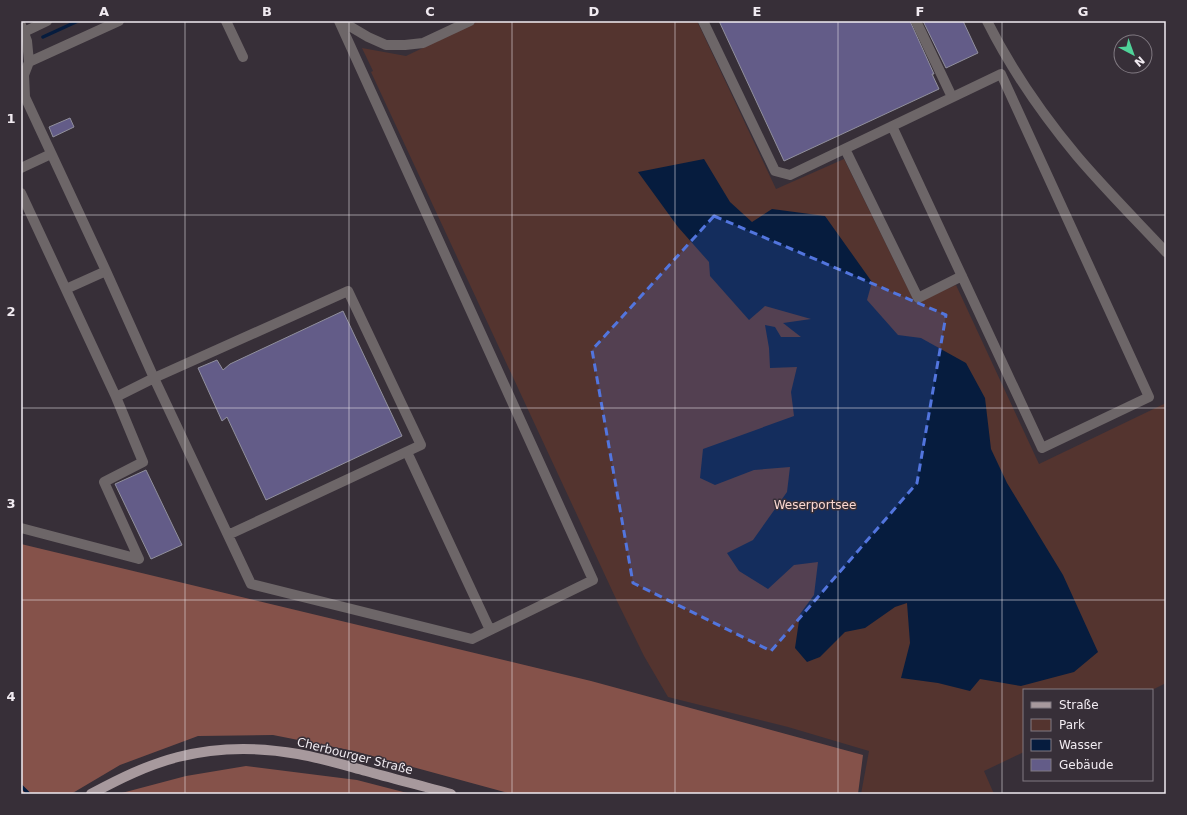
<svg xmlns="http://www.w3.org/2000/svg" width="1187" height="815" viewBox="0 0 1187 815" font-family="'DejaVu Sans',sans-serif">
	<rect width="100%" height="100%" fill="#372f38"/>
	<path fill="#54342f" d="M479,21H697L776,189L844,159L915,303L956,285L1039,464L1166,403V683L1152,690H1024V752L984,771L994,794H861L869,751L788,727L668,697L644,656L617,601L371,72L373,71L362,48L406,56Z"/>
	<path fill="#85524a" d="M21,544L591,681L863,755L858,794H512L354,751L273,735L198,736L120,765L71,794H21Z
		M246,766L357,780L411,794H118L186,776Z"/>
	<path fill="#061c3e" d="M704,159L730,202L752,222L772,209L825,216L872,282L867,300L898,335L921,338L966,363L985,398L991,449L1007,483L1063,575L1098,652L1074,672L1021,686L980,679L970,691L938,683L901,678L910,643L907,603L895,607L865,628L845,632L820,657L807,662L795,648L800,614L814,595L818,562L794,565L768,589L739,571L727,553L753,540L787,492L790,467L754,470L715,485L700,478L703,449L794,416L791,392L797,367L770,368L769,348L765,325L775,327L781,337H801L783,323L811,319L765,306L749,320L710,276L709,262L678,227L638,172Z"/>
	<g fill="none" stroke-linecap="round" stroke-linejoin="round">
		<path stroke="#061c3e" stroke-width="3.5" d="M43,37L78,21
			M21,786L29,794"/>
	</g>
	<path fill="#635c88" stroke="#91909d" d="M719,21H910L934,74H932L939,89L784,161Z
		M923,21H963L978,53L946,68Z
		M70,118L74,127L53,137L49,127Z
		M343,311L402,436L266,500L227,417L222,421L198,368L217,360L223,370L230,364Z
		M146,470L182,545L151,559L115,484Z"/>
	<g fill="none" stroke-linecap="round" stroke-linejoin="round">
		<path stroke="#6d6668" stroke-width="10" d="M119,21L29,62L24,75L25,97L106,271L154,378L251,584L472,639L593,580L339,21
			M226,21L243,57
			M341,21L368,37L386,45H405L423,43L470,21
			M703,21L775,171L790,175L1001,74L1149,397L1042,448L892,126
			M916,21L952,97
			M987,21C1011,69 1042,114 1077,156C1105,189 1136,220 1166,252
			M21,25L27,41L29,62
			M24,32L47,21
			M845,149L918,298L962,276
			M21,168L51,154
			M21,193L116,397
			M66,289L106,271
			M407,452L490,630
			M21,528L139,559
			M139,559L104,482L143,462L116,397L154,378L348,291L421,445L228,535"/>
		<path stroke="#a7999d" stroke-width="10" d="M91,794C119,779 147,765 178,757C217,747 259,747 298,754C321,758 344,765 366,771C394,779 423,786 451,794"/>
	</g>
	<path fill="#5275de" fill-opacity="0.2" stroke="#5275de" stroke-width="3" stroke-dasharray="8 5" stroke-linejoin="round" d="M714,216L946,315L917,483L771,651L633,583L592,350Z"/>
	<path fill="none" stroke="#f1ebf1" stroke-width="1" stroke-opacity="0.55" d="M185,21V794M349,21V794M512,21V794M675,21V794M838,21V794M1002,21V794M21,215H1166M21,408H1166M21,600H1166"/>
	<g text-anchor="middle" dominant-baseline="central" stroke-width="3" stroke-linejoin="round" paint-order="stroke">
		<g font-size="12" fill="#fbd8d2" stroke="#372f38">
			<text x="815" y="505">Weserportsee</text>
		</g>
		<g font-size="12" fill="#f1ebf1" stroke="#372f38">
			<text transform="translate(355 756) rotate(14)">Cherbourger Straße</text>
		</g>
	</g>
	<rect width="1187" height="815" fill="none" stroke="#372f38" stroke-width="44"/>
	<rect x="1023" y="689" width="130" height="92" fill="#372f38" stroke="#817a82"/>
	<rect x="1031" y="702" width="20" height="6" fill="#a7999d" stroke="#817a82"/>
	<text x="1059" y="709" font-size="12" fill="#f1ebf1">Straße</text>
	<rect x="1031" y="719" width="20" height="12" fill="#54342f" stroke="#817a82"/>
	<text x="1059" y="729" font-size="12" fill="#f1ebf1">Park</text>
	<rect x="1031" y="739" width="20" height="12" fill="#061c3e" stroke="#817a82"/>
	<text x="1059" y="749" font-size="12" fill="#f1ebf1">Wasser</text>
	<rect x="1031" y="759" width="20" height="12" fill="#635c88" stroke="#817a82"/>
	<text x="1059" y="769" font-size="12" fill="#f1ebf1">Gebäude</text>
	<g transform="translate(1133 54) rotate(139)"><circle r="19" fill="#372f38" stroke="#817a82"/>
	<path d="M0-3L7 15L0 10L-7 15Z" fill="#4fd399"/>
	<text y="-6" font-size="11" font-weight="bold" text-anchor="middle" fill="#f1ebf1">N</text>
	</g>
	<rect x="22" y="22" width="1143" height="771" fill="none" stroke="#f1ebf1" stroke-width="1.5"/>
	<g font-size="13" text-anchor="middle" font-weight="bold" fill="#f1ebf1">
		<text x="104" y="16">A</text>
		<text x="267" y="16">B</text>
		<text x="430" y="16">C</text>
		<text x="594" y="16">D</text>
		<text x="757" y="16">E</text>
		<text x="920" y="16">F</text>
		<text x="1083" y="16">G</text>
		<text x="11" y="123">1</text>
		<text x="11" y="316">2</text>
		<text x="11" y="508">3</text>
		<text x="11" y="701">4</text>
	</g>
</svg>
